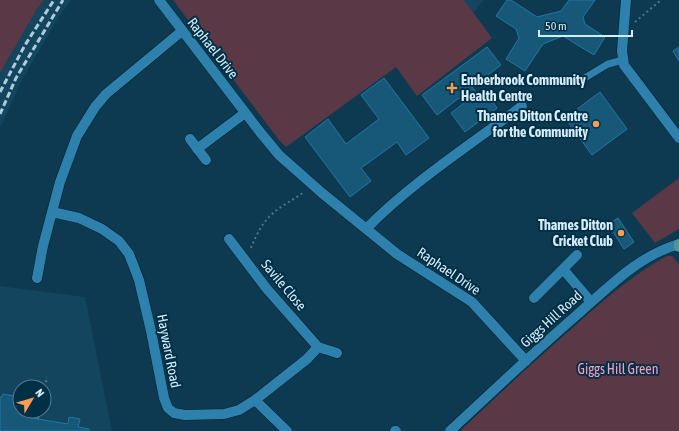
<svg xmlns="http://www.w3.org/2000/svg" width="679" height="431" viewBox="0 0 679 431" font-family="'Asap Condensed',sans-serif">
	<rect width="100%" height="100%" fill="#0d3a51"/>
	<path fill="#13455f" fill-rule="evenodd" d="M44,0H71L55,23L22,80L0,128V73L37,9Z
		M464,0H484L473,13Z
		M0,286L85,297L112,431H0ZM20,387H44V411H20Z"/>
	<path fill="#5a3845" d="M0,0H44L37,9L0,73Z
		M173,0H464L492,38L417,96L396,67L286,147L279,140Z
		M679,178V229L655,243L632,213Z
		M667,256H672L679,264V431H460C495,398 531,364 568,332C599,304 630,276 667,256Z"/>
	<path fill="#175878" stroke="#2177a2" d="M507,0H511L537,17L561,11L569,0H595L583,17L585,24L605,37L594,55L563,36L543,44L525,71L506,59L519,38L516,29L496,16Z
		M487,47L501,65L472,87L478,94L484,90L497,108L465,132L451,113L463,104L459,98L437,115L422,95Z
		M679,47V61L673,51Z
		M384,78L429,138L406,155L397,142L361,168L371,181L350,197L305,137L328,119L346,144L379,119L361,95Z
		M600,92L627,129L592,155L565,118Z
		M618,218L634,242L624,249L608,224Z
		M3,394L20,397V411H27L26,417L68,424L69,417L80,419L78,427L89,429V431H0V397H2Z"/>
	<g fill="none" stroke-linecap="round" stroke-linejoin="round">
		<g stroke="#06202e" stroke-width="8">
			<path id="service" d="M578,82L608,64L623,60"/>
		</g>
		<g stroke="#06202e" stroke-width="11">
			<path id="minor" d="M159,0L260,132L279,155L322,193L397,254L472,302L526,361
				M626,0L622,51L624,65L679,138
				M190,139L206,160
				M197,149L245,113
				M52,212L79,218L102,229L119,241L129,254L139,280L151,331L164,398L168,408L174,413L185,415L224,414L239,410L255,400L287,431
				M366,229C411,183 470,145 522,106
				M229,239L267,289L318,347L337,353
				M563,269L591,302
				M37,278L43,246L60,182L77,136L95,107L106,94L182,31
				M534,298L577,255
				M255,400L307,359L318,347
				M395,431H396
				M450,431C492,392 534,352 578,314C609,287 638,256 679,244"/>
		</g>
		<g stroke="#06202e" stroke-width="11">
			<path id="secondary" d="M679,244V247"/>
		</g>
		<path stroke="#4f7589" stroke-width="2" stroke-dasharray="2 3" stroke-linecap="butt" d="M635,22L661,0
			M251,248C255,238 260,227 268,218C278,207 292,201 304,192
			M44,392L47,377
			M38,419L40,411"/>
		<use href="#service" stroke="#2d81ac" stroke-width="7"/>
		<use href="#minor" stroke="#2d81ac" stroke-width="10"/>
		<use href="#secondary" stroke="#559497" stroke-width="10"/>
		<path stroke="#afcad9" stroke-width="3" stroke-dasharray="6 3" stroke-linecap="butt" d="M0,92L25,45L54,0
			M0,114L16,78L63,0"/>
	</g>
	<g fill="#fd9d55" stroke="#013046" stroke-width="1.5">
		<path d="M450 82h4v4h4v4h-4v4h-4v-4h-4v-4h4z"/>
		<circle cx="596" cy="124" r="4"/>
		<circle cx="621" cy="233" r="4"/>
	</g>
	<g text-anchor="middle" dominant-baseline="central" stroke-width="4" stroke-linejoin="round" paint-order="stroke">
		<g font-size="14" fill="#d5ecfa" stroke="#013046">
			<text transform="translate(213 48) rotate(52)">Raphael Drive</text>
			<text transform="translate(449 271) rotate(34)">Raphael Drive</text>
			<text transform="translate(284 285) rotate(50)">Savile Close</text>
			<text transform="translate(551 319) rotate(-42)">Giggs Hill Road</text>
			<text transform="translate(169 351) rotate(79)">Hayward Road</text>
		</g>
		<g font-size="14" font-weight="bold" fill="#d5ecfa" stroke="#013046" text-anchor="end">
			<text x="461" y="80" text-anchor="start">Emberbrook Community<tspan x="461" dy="16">Health Centre</tspan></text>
			<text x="588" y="116">Thames Ditton Centre<tspan x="588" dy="16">for the Community</tspan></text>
			<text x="613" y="225">Thames Ditton<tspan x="613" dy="16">Cricket Club</tspan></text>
		</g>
		<g font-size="14" fill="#faa0c2" stroke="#013046">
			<text x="618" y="369">Giggs Hill Green</text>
		</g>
	</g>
	<g transform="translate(32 399) rotate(52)"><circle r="19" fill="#013046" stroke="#567b8e"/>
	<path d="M0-3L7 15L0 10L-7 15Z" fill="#fd9d55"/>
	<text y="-6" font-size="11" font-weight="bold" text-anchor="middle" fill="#d5ecfa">N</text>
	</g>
	<path d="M539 30v6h93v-6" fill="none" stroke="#d5ecfa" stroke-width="2"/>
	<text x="545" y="30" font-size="12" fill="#d5ecfa" stroke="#013046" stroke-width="3" paint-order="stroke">50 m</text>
</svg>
